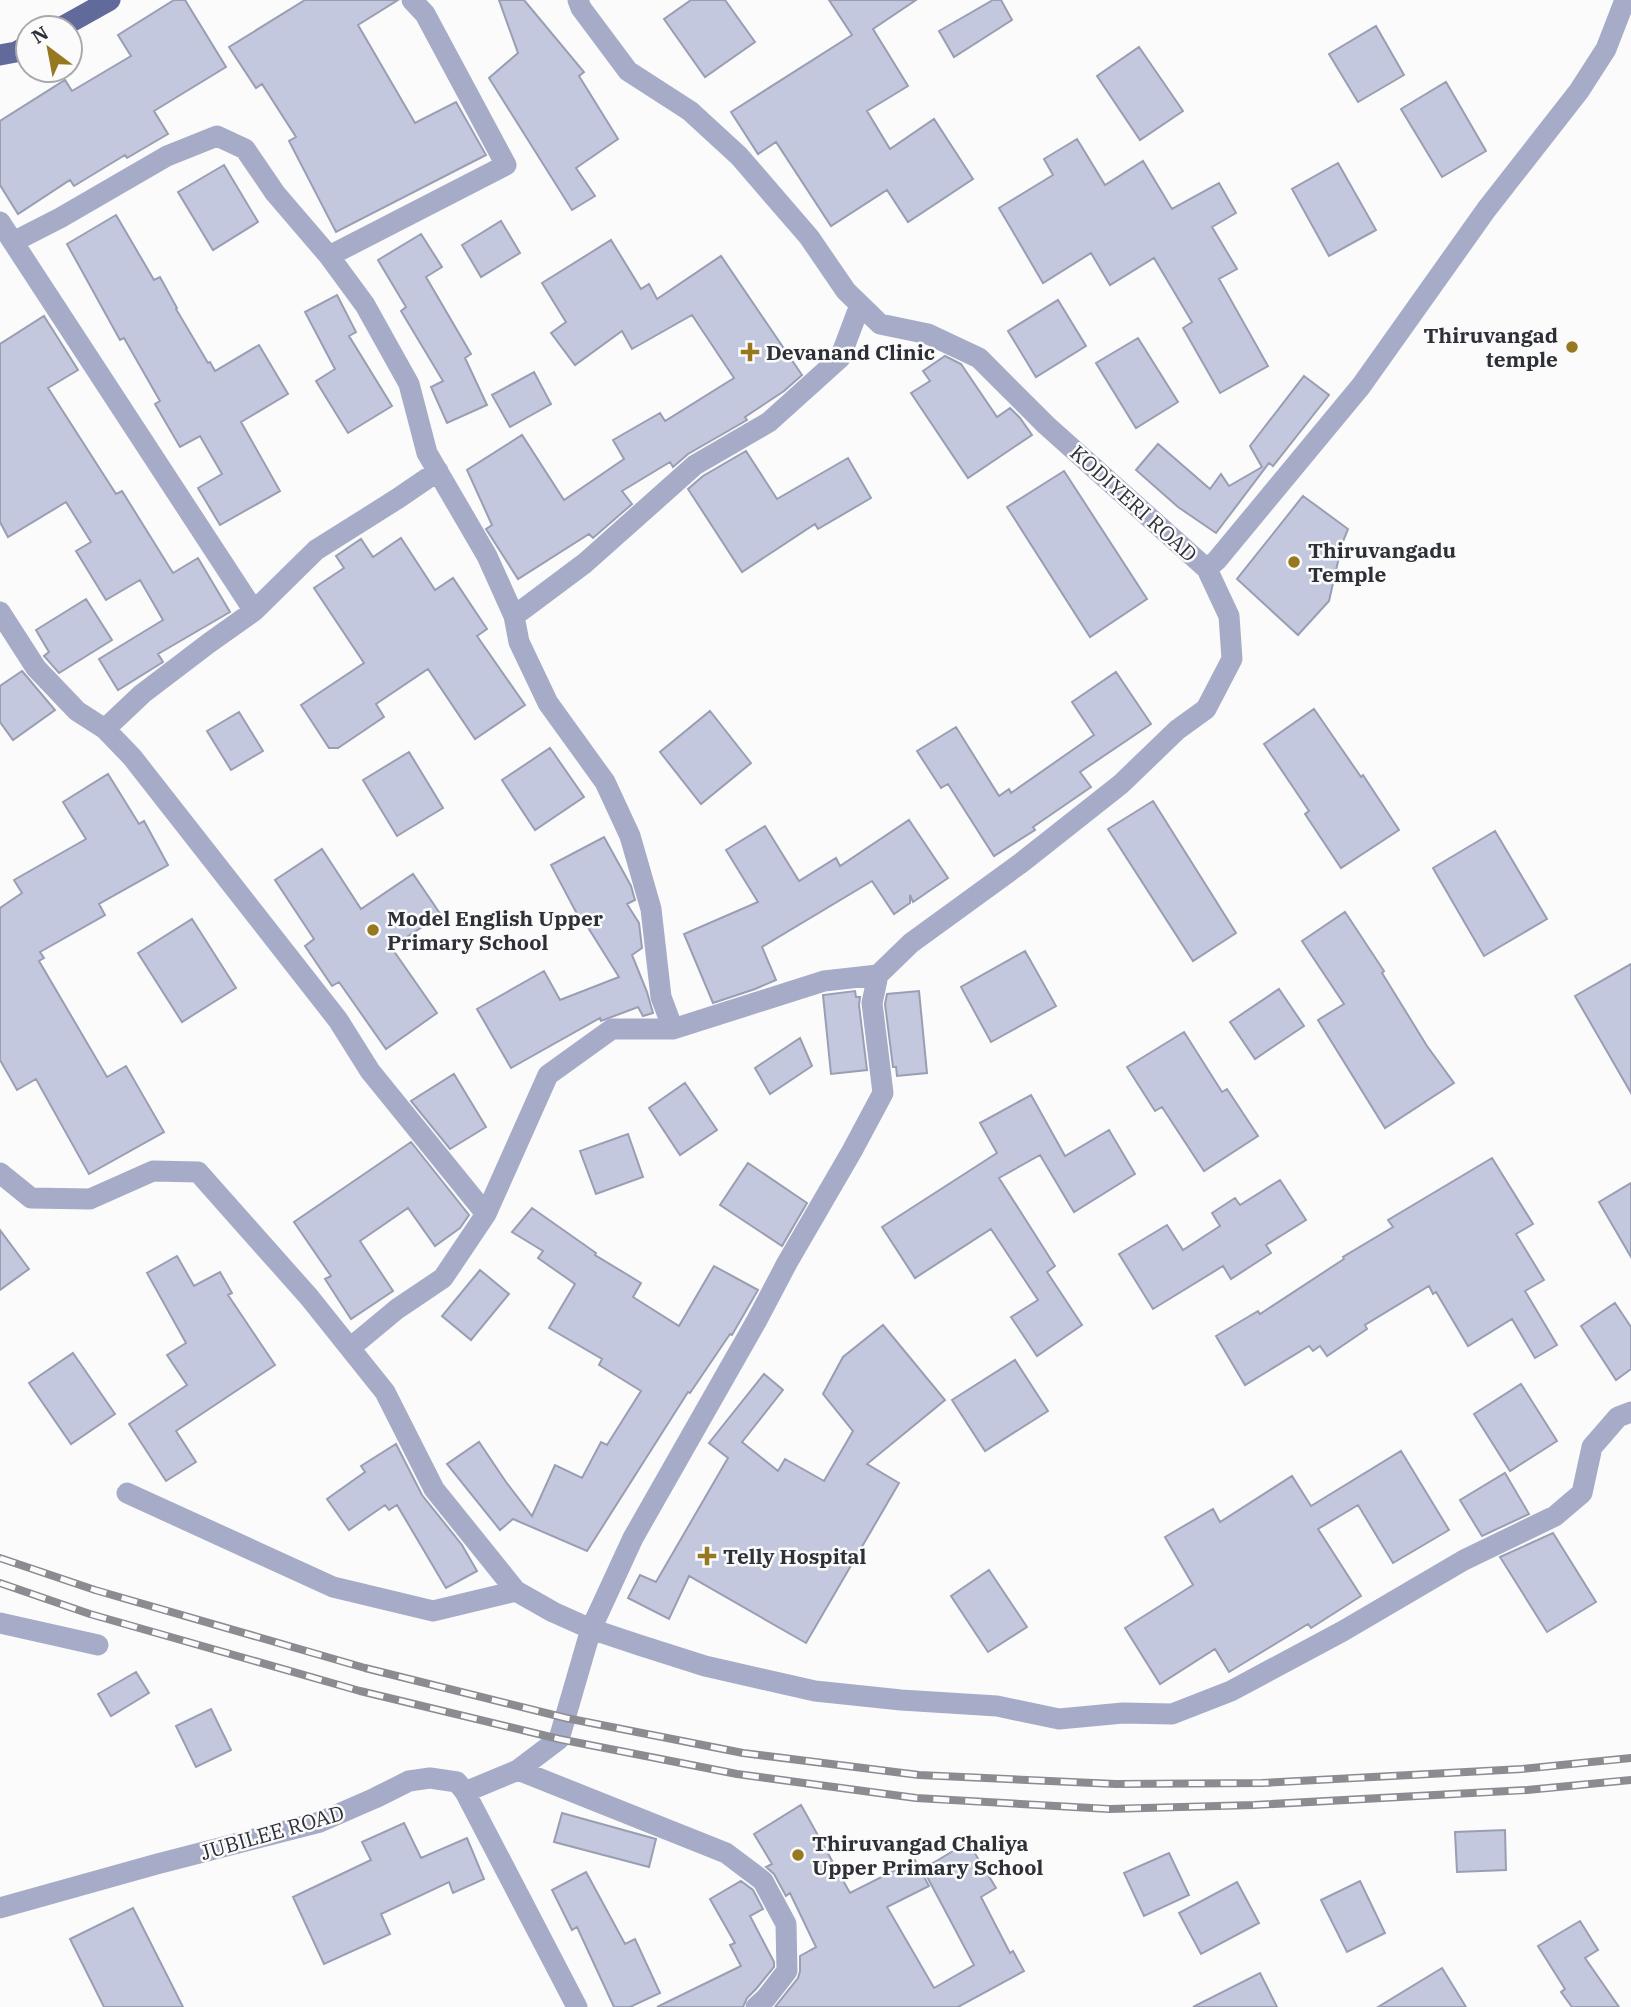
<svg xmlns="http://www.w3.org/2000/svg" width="1631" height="2007" viewBox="0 0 1631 2007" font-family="'IBM Plex Serif',serif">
	<rect width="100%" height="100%" fill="#fbfbfb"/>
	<path fill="#c3c8de" stroke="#999eb3" stroke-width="2" d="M174,0H185L226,67L154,111L168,134L127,158L125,155L74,186L70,180L18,214L0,185V121L65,80L72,91L131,56L118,35Z
		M305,0H398L358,25L415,123L456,102L486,155L336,232L289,141L296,137L262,84L256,88L229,47Z
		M499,0H524L584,72L579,76L618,139L576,168L595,196L572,210L489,78L518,53Z
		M691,0H725L755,42L705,77L664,19Z
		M829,0H916L873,29L908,86L867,111L890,149L934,119L973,179L908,222L887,190L831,226L776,142L758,154L731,112L852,35Z
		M993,0H1001L1012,20L954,57L939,31Z
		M1376,26L1404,75L1358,102L1329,54Z
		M1139,47L1183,111L1140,140L1097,76Z
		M1446,82L1486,151L1442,177L1401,109Z
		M1077,139L1105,185L1143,161L1172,209L1219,183L1236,213L1212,227L1237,269L1219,279L1268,366L1220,393L1183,328L1192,322L1154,258L1110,285L1091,253L1043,283L999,208L1053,175L1044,159Z
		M1338,163L1376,230L1329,256L1292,189Z
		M224,165L258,222L213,250L178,192Z
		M116,215L154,280L160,277L177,308L176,309L208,363L210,362L215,371L259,345L288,394L241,422L280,491L220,525L198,488L222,474L200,436L180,447L155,404L160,401L124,338L120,340L67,244Z
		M501,221L520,253L481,277L462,245Z
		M421,234L442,267L426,277L471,354L465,358L487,405L447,423L431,387L443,381L401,311L406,307L378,260Z
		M611,240L641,289L649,284L657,299L721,256L802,375L784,391L745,417L747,420L688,454L673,467L670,462L622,491L632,504L593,538L589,534L518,579L486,529L492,525L467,470L522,435L564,500L624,459L613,440L660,413L665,421L734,378L692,315L632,349L622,331L575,365L551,333L566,322L542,283Z
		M337,295L356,332L349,336L392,406L348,433L316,381L335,369L305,312Z
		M1058,300L1086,346L1036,377L1008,331Z
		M44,316L78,370L48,388L116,494L122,491L173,573L198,558L230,612L158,654L163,662L118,690L99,659L163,620L140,580L106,600L76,551L91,542L66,502L8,537L0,522V344Z
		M1138,338L1178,402L1136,428L1096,363Z
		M945,356L961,364L997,417L1010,408L1020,418L1032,435L968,478L911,393L930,381L923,371Z
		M534,372L551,404L510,427L492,395Z
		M1304,376L1329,395L1273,466L1269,463L1216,533L1178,507L1136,470L1158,444L1210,489L1221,474L1229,486L1262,467L1250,446Z
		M746,451L777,499L848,458L871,498L818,529L815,524L742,572L688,489L703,476Z
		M1064,471L1147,599L1090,637L1007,507Z
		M1303,496L1348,529L1342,544L1329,601L1298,635L1237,579Z
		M401,538L435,590L453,578L487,629L477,636L525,705L475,739L428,669L376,704L384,717L338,748H329L301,705L364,663L314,588L344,568L336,556L361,539L373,557Z
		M86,599L112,640L59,673L44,656L49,652L36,630Z
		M22,671L55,710L13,740L0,722V686Z
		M1116,672L1151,724L1080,772L1091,787L1033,827L1035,830L994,856L948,784L941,788L917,751L956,727L999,796L1009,789L1011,793L1094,735L1072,702Z
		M1314,709L1361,777L1363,775L1399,830L1341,868L1305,814L1309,811L1264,744Z
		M710,711L751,763L701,804L660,752Z
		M239,712L263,751L231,770L207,731Z
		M550,748L584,797L535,830L502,780Z
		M409,752L443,808L397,836L363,780Z
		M108,774L139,824L144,821L168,865L99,904L105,915L40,952L44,958L39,961L107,1077L126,1066L164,1132L89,1174L36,1079L17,1090L0,1060V908L22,893L14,880L86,839L63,802Z
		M1153,801L1236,933L1193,961L1108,829Z
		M909,820L948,878L913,902L910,895V903L894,914L872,881L762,947L776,980L755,989L713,1003L684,934L758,902L726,850L765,826L799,881L836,858L840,866Z
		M1495,831L1547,919L1484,956L1433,868Z
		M604,837L631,886L635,900L627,904L639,923L642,948L632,955L647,992L653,1013L643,1016L638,1007L601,1021L600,1018L511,1068L477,1009L544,971L560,1000L619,977L587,926L584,927L551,865Z
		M322,849L361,909L413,874L441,915L391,947L437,1013L386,1049L339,982L332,986L305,946L314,939L275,880Z
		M1345,912L1384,971L1382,973L1427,1046L1454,1083L1385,1128L1318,1020L1344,1004L1302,941Z
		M192,919L236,988L182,1022L138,953Z
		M1025,951L1056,1006L991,1042L961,987Z
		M1631,964V1093L1575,996Z
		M1279,989L1304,1026L1255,1059L1230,1022Z
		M855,991L856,997H860L859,1005L867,1070L831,1074L823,995Z
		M919,991L927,1073L897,1076L896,1067H893L885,1004L887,994Z
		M1184,1032L1222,1092L1227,1089L1258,1136L1204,1171L1162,1107L1155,1111L1127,1067Z
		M800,1038L812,1066L770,1094L755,1068Z
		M454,1074L486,1127L450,1149L411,1101Z
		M685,1083L717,1130L680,1155L649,1108Z
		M1031,1095L1065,1156L1109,1130L1135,1174L1074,1212L1040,1155L999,1178L1055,1266L1047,1272L1082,1325L1037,1356L1011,1317L1038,1300L991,1229L915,1278L882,1227L997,1153L980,1123Z
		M628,1134L643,1177L596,1194L580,1151Z
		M411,1142L469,1215L460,1228L435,1246L408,1208L360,1241L393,1291L351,1319L325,1279L331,1276L294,1222Z
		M1492,1158L1533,1224L1516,1234L1544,1280L1525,1291L1557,1345L1535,1358L1512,1319L1468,1346L1436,1292L1433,1294L1429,1286L1365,1325L1367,1329L1327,1356L1320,1346L1313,1351L1309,1346L1245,1385L1216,1336L1258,1311L1260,1314L1344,1259L1343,1257L1393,1227L1388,1220Z
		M748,1163L807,1203L782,1246L720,1205Z
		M1280,1180L1306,1220L1266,1245L1271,1253L1231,1279L1223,1266L1153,1309L1119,1254L1167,1225L1183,1250L1220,1226L1212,1213L1235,1198L1240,1205Z
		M1631,1183V1257L1599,1202Z
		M532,1208L596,1253L595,1255L641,1283L633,1297L679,1326L714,1266L758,1290L732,1335L730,1334L690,1393L688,1392L587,1551L513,1519L500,1530L447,1464L479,1442L506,1482L532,1516L555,1465L582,1478L601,1442L607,1445L641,1391L599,1365L602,1359L549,1328L575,1284L538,1258L543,1251L512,1232Z
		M0,1230L29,1269L0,1290Z
		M177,1256L194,1286L220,1272L232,1293L228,1295L275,1365L176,1431L196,1462L166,1481L129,1424L187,1385L167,1355L186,1343L147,1273Z
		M480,1270L509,1294L471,1340L442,1316Z
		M1615,1303L1631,1327V1369L1616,1380L1581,1326Z
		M883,1325L945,1400L867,1464L899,1483L806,1643L689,1576L669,1619L628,1598L640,1575L656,1582L728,1458L709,1443L764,1374L783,1390L742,1442L778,1471L785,1459L824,1481L853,1431L823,1394L843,1357Z
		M73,1353L115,1414L71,1444L29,1383Z
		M1015,1360L1048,1411L985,1451L952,1400Z
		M1521,1384L1557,1441L1510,1471L1474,1414Z
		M396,1444L422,1495L462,1545L477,1571L446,1588L397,1505L389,1510L385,1505L349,1530L327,1499L365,1472L361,1466Z
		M1401,1451L1449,1530L1393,1563L1358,1505L1318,1529L1361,1596L1311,1628L1308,1624L1229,1672L1215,1649L1160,1684L1125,1628L1193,1585L1165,1537L1213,1509L1220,1522L1292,1476L1311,1506Z
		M1505,1473L1529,1514L1482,1536L1460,1500Z
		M1553,1533L1596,1602L1547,1632L1500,1557Z
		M989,1570L1027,1627L988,1652L951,1596Z
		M136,1672L149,1693L111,1716L98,1694Z
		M211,1709L231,1750L196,1767L176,1726Z
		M801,1805L850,1893L915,1860L929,1886L887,1907L934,1988L974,1965L923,1869L968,1842L996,1888L981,1897L1010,1953L1013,1951L1024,1971L958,2007H775L798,1978L800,1971V1956L816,1947L790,1893L786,1896L774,1874L766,1867L772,1864L754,1834Z
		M562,1813L656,1839L649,1867L554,1842Z
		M404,1823L421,1858L467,1838L484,1879L453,1893L449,1882L381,1914L390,1934L324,1964L293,1897L371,1860L362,1842Z
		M1505,1830L1506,1870L1457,1872L1455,1832Z
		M1169,1853L1189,1895L1144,1916L1124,1873Z
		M586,1872L625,1944L635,1939L660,1993L630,2007H614L577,1927L572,1930L552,1890Z
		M741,1881L753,1890L763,1909L750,1916L774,1962V1967L756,1989L747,1998L743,2007H657L741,1966L730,1945L735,1943L710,1899Z
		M1360,1881L1385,1933L1347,1952L1321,1900Z
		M1237,1882L1259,1923L1201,1954L1179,1913Z
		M133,1908L183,2007H104L70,1939Z
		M1580,1921L1598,1950L1585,1958L1619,2007H1572L1561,1992L1565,1989L1538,1946Z
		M1442,1968L1466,2007H1378Z
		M1260,1973L1277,2007H1193Z"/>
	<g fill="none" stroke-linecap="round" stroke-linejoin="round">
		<path stroke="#a6acc8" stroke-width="21" d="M578,0L581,8L628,71L690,111L739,156L809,237L846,291L880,324L928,334L979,358L1046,425L1207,569L1217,560L1361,386L1486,210L1579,91L1606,49L1625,0
			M0,222L13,242L60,218L167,156L217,136L245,149L275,193L329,256L365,305L409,384L427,453L487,556L514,616
			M13,242L254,611
			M329,256L506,165L425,14L412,0
			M860,305L840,358L769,422L695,465L585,563L514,616L519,642L548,703L605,782L630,836L651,909L661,997L673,1029L824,981L878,975
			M0,612L36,668L77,711L105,729L142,694L209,643L254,611L316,550L397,499L438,471
			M105,729L132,757L338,1020L370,1071L486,1214
			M0,1173L31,1198L90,1199L153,1171L198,1172L309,1297L385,1392L434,1489L516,1591L553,1612L591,1629L639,1645L705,1666L815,1691L901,1700L997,1706L1059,1719L1123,1713L1172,1714L1231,1691L1343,1631L1464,1560L1555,1516L1582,1493L1592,1447L1618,1417L1631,1412
			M350,1348L397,1309L443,1278L486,1214L548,1075L612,1029H673
			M127,1493L333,1587L433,1611L516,1591
			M0,1623L98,1645
			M518,1770L726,1853L763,1881L786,1924L787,1971L766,1998L756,2007
			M465,1792L518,1770L559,1739L591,1629L633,1538L757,1320L787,1263L852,1151L883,1093L872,1003L878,975L911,943L1021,863L1121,784L1177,730L1206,709L1232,659L1229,616L1207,569
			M0,1908L157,1864L320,1822L375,1798L409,1781L430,1778L457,1782L465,1792L577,2007"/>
		<path stroke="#616a9a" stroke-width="21" d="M60,28L110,0
			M0,55L16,52L28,45"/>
		<g stroke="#8b8c91" stroke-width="8">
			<path id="rail" d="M0,1558L95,1590L365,1668L566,1718L743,1753L919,1775L1116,1784L1262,1783L1522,1769L1631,1758
				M0,1583L90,1614L360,1691L559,1739L737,1774L916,1798L1109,1809L1254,1805L1527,1790L1631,1780"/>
		</g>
		<use href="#rail" stroke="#fbfbfb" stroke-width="5" stroke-dasharray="16" stroke-linecap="butt"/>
	</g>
	<g fill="#967820" stroke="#fbfbfb" stroke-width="2.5">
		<circle cx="1572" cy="347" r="7"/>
		<path d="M746.5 341.5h7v7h7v7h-7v7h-7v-7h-7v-7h7z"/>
		<circle cx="1294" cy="562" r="7"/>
		<circle cx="373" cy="930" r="7"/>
		<path d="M703.5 1545.5h7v7h7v7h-7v7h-7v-7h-7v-7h7z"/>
		<circle cx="798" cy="1855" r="7"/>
	</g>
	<g text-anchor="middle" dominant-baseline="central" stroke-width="5" stroke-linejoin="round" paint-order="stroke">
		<g font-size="21" font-weight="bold" fill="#2e3038" stroke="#fbfbfb" text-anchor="start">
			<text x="1558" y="335" text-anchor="end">Thiruvangad<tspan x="1558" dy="24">temple</tspan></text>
			<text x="766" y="352">Devanand Clinic</text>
			<text x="1308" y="550">Thiruvangadu<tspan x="1308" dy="24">Temple</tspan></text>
			<text x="387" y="918">Model English Upper<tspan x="387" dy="24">Primary School</tspan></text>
			<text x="723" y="1556">Telly Hospital</text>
			<text x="812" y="1843">Thiruvangad Chaliya<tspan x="812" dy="24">Upper Primary School</tspan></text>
		</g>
		<g font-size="21" fill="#2e3038" stroke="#fbfbfb">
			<text transform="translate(1134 503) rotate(42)">KODIYERI ROAD</text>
			<text transform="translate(272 1832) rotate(-16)">JUBILEE ROAD</text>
		</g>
	</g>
	<g transform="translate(49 49) rotate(328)"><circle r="33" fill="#fbfbfb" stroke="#a9aaad" stroke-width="2"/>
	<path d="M0-5L12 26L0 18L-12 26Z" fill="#967820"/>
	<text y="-10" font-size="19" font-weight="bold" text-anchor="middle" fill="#2e3038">N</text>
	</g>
</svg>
